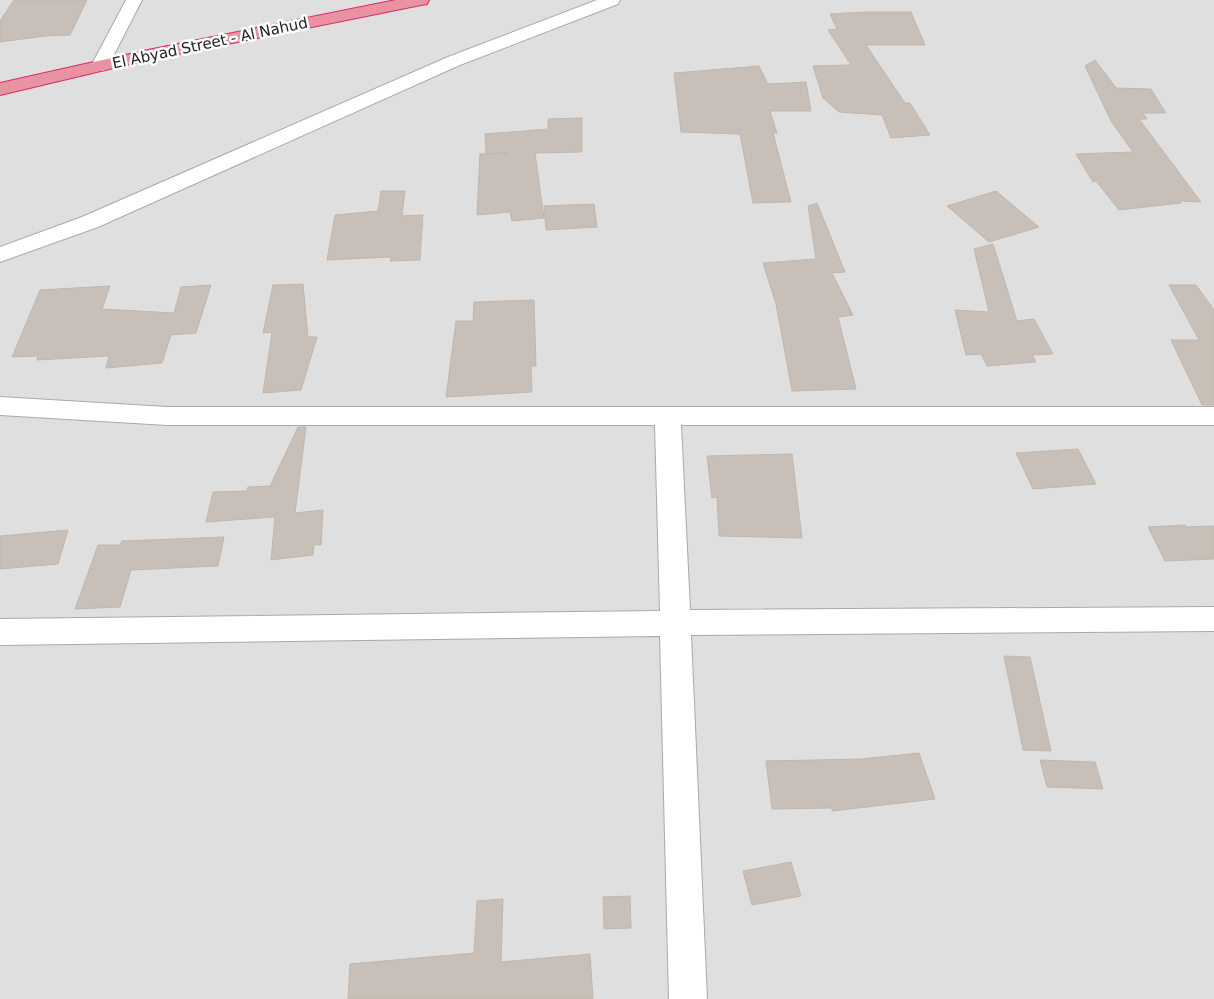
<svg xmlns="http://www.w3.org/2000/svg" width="1214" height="999" viewBox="0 0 1214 999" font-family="'DejaVu Sans',sans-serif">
	<rect width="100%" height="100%" fill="#f2efe9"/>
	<path fill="#e0dfdf" d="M0,0H1214V999H0Z"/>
	<path fill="#c7bfb8" stroke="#c4b6ab" d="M14,0H87L70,35L45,36L0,42V21Z
		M864,12H911L925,45H866L905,103H910L930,135L891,138L882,115L839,112L823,98L813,66L851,65L828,30L837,29L830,14Z
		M1095,60L1116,88L1151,89L1166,113H1143L1147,119H1139L1201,202L1180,201L1181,203L1119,210L1096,181L1093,182L1076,154L1133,152L1111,121L1085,66Z
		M759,66L768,84L806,82L811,111H770L777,133H773L791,202L753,203L740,134L681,132L674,73Z
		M582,118V152L535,153L544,218L512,221L510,212L477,215L480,154L508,153L486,154L485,134L548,129V119Z
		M381,191H405L402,216L423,215L420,260L390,261L391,257L327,260L335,215L378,211Z
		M996,191L1039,227L989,242L947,206Z
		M817,203L845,272L832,273L853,315L838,317L856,389L792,391L776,304L763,263L816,259L808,206Z
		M594,204L597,227L546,230L544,206Z
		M993,244L1017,321L1034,319L1053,354L1032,355L1036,362L987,366L981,354L966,355L955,310L989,312L974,249Z
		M303,284L308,337H317L301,390L263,393L272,332L263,333L273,285Z
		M211,285L196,333L171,335L162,363L106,368L109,356L37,360L38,356L12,357L40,290L110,286L102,309L174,313L181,287Z
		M1169,285H1196L1214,310V405H1202L1171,340H1199Z
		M534,300L536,366H531L532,392L446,397L456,321H473L474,302Z
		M298,427H306L295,513L323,510L321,545H314L313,555L271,560L275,517L206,522L213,492L247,491L248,487L270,486Z
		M1078,449L1096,484L1033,489L1016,453Z
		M792,454L802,538L719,536L717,497L712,498L707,456Z
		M1185,525L1186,527L1214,526V559L1165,561L1148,527Z
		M68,530L58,564L0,569V536Z
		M224,537L218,566L131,570L120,607L75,609L98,545H120L122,541Z
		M1004,656L1030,657L1051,751L1023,750Z
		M919,753L935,799L832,811V808L772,809L766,761L861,759Z
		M1040,760L1095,762L1103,789L1047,787Z
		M791,862L801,896L752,905L743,871Z
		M630,896L631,928L604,929L603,897Z
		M503,899L501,962L590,954L593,999H348L350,964L474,953L477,901Z"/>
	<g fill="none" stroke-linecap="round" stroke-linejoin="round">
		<g stroke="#a9a9a9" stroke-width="2">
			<path id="minor" d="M126,0H142L106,70L100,71L94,70L91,66Z
				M597,0H620L618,4L460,65L98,227L0,262V247L82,217L448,57Z
				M0,397L167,407H1214V425H681L690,610L1214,607V631L691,635L707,999H669L660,636L0,645V619L660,611L655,425H167L0,415Z"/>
		</g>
		<g stroke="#dc2a67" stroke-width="2">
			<path id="highway" d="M396,0H429L427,4L421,5L143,61L0,95V83L143,51Z"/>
		</g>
		<use href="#minor" fill="#fff" fill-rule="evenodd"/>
		<use href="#highway" fill="#e892a2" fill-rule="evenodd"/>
	</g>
	<g text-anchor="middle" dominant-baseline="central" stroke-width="5" stroke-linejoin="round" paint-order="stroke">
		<g font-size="15" fill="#222" stroke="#fff">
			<text transform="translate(210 43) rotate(-12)">El Abyad Street - Al Nahud</text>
		</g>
	</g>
</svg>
